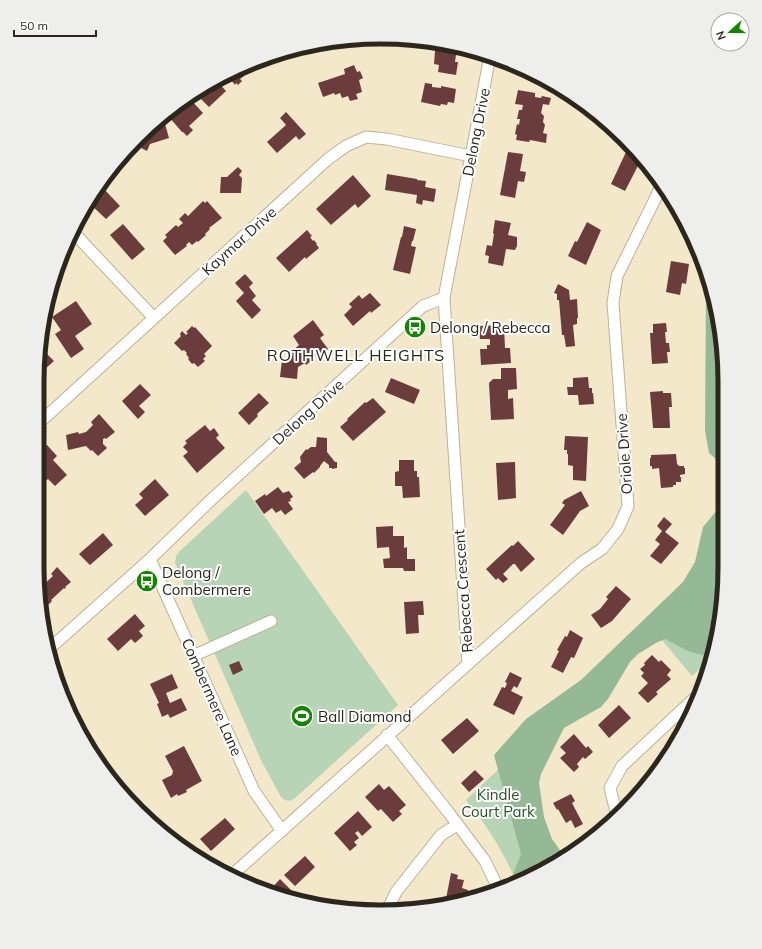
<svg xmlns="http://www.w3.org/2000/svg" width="762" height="949" viewBox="0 0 762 949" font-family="Mulish,sans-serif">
	<rect width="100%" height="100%" fill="#f4e8cb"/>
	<path fill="#b7d4b6" d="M246,490L398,705L294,799C289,802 285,801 281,797L261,760L175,563L176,556L180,551Z
		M652,628L718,635L710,663L699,670L692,676Z
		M504,764L553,866L516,881C503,851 487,825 466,800Z"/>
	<path fill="#96b995" d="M707,278L713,292L724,358L725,467L709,453L705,431L706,281Z
		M725,478V568L718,635L712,655C692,656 683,648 665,639L656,643L638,654L630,662L608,699L601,707L564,728L541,774L539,783L544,817L552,839L565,857L553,866L515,881V880L512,877L521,854L494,755L526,719L581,680L683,582L695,562L703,527L717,510Z"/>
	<path fill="#6a3d3c" d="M440,44L457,47L456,50H459L458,55H456L455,62H458L456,75L438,72L439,65L434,64L435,51L440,49Z
		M248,65L251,69L244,75V76L240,79L242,81L238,85L236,83L235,85L227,75Z
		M354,65L357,72L360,71L363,78L359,80L362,92L356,94L358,99L350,101L348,96L342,98L340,93L335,95L334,93L323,97L318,83L345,74L344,69Z
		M216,80L226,91L209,107L196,94L209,83Z
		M425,83L432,84V87L441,88V86L456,89L454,103L448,102L447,105L441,104L440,106L421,102Z
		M518,90L535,93V97L541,98L542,96L551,98L549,105L543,104L541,113L544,116L543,122L545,125L543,133L547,134L546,143L530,140L529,142L516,140L517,135L515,134L517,124L519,125L520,119H517L519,110H522L523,105L515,104Z
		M190,99L203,113L189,126L193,130L187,136L183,132H182L169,117Z
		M286,112L306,134L299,140L296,136L277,153L267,142L286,125L280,118Z
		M165,124L169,138L150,144L147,151L141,148L142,147H141L139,141L155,127Z
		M624,140L642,158L625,191L611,184L626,152H627L630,148L622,144Z
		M508,152L523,154L520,171L526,172L524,182L518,181L515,198L500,195Z
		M238,167L242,171L239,175L242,178L241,193H220L221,177H227Z
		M387,174L417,179V180L426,181L425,187L436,189L434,202L423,200L422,205L416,203L417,195L385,190Z
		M353,175L371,196L358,208L355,204L331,225L316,209Z
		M103,188L120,206L106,219L88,202Z
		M203,201L205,203L207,201L222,218L209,228L210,229L205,234L206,235L198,242L197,241L192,245L189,242L186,245L187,246L175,255L163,241L167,237L165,235L176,225L178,227L183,223L179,219L185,213L188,216Z
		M495,220L511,223L508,235L517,237V246L515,250L506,249L503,266L488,263L489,256L485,255L487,245L492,246L494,234L493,233Z
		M587,222L601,230L586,265L568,256L575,241L577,242Z
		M123,224L145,249L132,260L110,235Z
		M404,226L416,229L413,241H412L411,246L416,247L410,274L393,270L401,237H402Z
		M307,230L312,236L310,237L313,241L314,240L317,244H316L319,248L306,259L305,257L289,272L276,258Z
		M671,261L689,264L686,284L682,283L680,295L666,292Z
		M245,274L253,283L249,287L256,296L252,300L261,310L252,319L236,301L244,293L235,283Z
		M558,284L569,290L570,300L577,299L578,318H577V324L573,325L575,346L566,347L564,335H562L559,300H557V294L554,293Z
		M370,293L381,305L371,313L370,311L353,326L344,315L352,307L349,304L359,295L362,299Z
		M76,301L92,324L75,336L84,349L71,358L55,334L61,330L52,317Z
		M313,320L324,335L320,338L328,349L318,357L316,355L310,360L311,361L306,365L305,363L298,367L297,379L280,377L282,360L290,361V357L293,355L291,352L299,345L293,336Z
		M666,323L667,332H665L666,343H669L670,352H667L668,363L652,364L650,333H653V324Z
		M504,325L505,348H510L511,363L481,365L480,349H487V345H490V339H480L479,326Z
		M192,326L194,328L195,327L212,346L204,354L206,356L203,359L205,361L198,367L194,363L192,364L188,359L189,358L186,354L187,353L184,350L182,351L174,343L181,336L180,334L182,331L186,335L188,333L186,332Z
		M42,349L54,361L44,370L41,372L40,370L38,372V359L39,351Z
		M501,368H516L517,389L508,390V399L513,398L514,419L491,420L489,383L493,379H501Z
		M588,377L589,388H592V393H593L594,404L579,405L578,395H568L567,387H573V378Z
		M391,378L420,390L414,404L385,392Z
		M140,384L151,395L139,406L145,412L138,419L122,401Z
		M663,391V393H671L672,407H669L670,428H653L650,392Z
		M259,393L269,403L257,414L258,416L249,425L238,413Z
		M373,398L386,412L353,441L340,427L348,420L347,419L365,402L366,403Z
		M99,414L115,432L106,439L105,438L103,439V444L107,448L98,456L92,450L91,451L86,446L68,450L66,435L78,432L79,434L86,432L93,425L91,422Z
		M205,425L210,431L214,428L219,435L216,438L225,448L197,473L183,456L188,452L183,447L187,443L185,441Z
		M565,436L588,437L586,481L573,480V466L568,465V454H567V450H564Z
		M317,437L327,438V452L335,462H337V468L332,469V468H329V465L324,461L320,466V467L314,473L313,472L304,479L294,468L301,462L300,457L306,449L307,450L311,447H316Z
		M47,445L57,456L53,460L67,475L55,486L48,479L37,488V453Z
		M676,454L677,464L679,466H684V468H685V474L680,475V477H681V482H676V485H673V487L661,488L659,468L652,469V466H650V458H651V455Z
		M399,460H414V471H417V477H419L420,497L403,498L402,486H395V472L399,471Z
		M515,462L516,498L498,500L496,463Z
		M155,479L169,495L145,516L135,505L143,498L139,494Z
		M278,487L283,493L289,491L293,497L290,499L291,501L288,502L293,509L285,515L281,510L276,513L272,508L264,514L255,501L265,494L266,496Z
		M581,491L589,506L580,511L563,535L550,525L565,505L562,503L564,500Z
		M664,517L672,524L665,532L679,543L661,564L650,556L660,544L655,540L662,531L657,526Z
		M393,526V536H404V548L407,547V559H415V571H404L403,568H384L383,559L390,558L389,547L377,548L376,527Z
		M103,533L113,545L90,565L79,554Z
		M518,541L535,559L521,572L515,564H513L503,574L508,579L503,583L498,578L496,580L486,569L512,545L513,546Z
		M57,567L71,582L65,587H66L65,589L64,588L51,600L52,601L46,607L44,605L42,607L40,588L53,576L51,574Z
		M616,586L631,599L612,621L601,628L591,615L600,609L608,599L606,597Z
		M423,601L424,615H418L419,633L406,634L404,602Z
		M135,614L145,626L139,631L143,636L135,643L131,639L118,651L107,639Z
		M570,630L583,638L574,658L571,657L563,673L551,667L559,651L557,650L565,636L567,637Z
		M652,655L659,662L661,660L671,670L667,675L671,679L656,692L658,694L648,703L638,693L648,683L641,676L644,673L640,669L645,665L644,663Z
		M239,661L243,670L233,675L229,665Z
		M510,672L522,678L517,688L514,686L511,691L523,697L514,715L493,705L502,687L505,688L507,683L505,682Z
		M172,674L178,688L166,693L170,703L181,698L187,710L170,718L168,714L162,717L157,704L159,703L150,684Z
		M619,705L631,718L609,738L598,725Z
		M467,718L479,731L453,754L441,740Z
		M574,734L586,748L588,746L593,752L585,759L583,757L577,764L579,767L574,772L560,758L566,753L560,747Z
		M184,746L202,781L186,790L187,792L178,796L177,794L171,798L162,780L172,775L173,771L165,756Z
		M475,770L484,779L469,792L461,783Z
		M379,784L384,790L389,786L406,805L399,811L402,814L393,822L381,809L378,811L365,797Z
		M571,794L575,801L572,803L583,824L575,828L571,820L566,823L558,809L557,810L553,803Z
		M358,811L372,827L362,836L358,831L355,833L359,838L354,842L357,845L350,851L334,833Z
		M225,818L235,829L211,851L200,839Z
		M305,856L315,867L295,886L284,875Z
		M451,873L458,875L457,879L464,880L462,888L468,890L466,896L461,895L459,902L445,904Z
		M280,879L295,894L289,899L276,894L271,889Z"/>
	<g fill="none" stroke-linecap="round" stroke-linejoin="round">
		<g stroke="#bdb296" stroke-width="13">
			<path id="minor" d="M73,232L154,318
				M38,424L328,159L346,146L366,137L387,139L471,156
				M150,559L254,791L282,831
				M48,650L150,559L212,499L423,306L444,298
				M193,656L271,621
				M468,664L444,298L490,56
				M387,735L449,813L485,861L498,888
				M618,815L616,812L610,788L622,766L701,692
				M232,875L468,664L581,563L602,549L618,529L628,506L613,303L617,276L662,185
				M387,911L396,892L441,835L457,825"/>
		</g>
		<use href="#minor" stroke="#fff" stroke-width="11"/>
	</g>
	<defs>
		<g id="bus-disc" transform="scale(1.15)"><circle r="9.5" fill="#138500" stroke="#fff"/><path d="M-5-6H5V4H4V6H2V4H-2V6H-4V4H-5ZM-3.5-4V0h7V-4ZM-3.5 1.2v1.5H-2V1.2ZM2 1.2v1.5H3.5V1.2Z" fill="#fff"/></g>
		<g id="stadium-disc" transform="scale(1.15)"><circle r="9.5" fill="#138500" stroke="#fff"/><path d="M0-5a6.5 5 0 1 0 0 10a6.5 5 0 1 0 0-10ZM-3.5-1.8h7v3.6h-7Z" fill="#fff"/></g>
	</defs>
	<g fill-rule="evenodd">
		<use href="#bus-disc" x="415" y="327"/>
		<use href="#bus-disc" x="147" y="581"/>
		<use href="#stadium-disc" x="302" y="716"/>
	</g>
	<g text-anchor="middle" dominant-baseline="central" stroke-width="4" stroke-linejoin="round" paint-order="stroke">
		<g font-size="15" fill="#2c271c" stroke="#fff">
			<text transform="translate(476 132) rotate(-79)">Delong Drive</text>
			<text transform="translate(239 241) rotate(-42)">Kaymar Drive</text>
			<text transform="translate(308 412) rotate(-42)">Delong Drive</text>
			<text transform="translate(624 454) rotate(-94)">Oriole Drive</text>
			<text transform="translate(463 591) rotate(-94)">Rebecca Crescent</text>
			<text transform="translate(212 697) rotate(66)">Combermere Lane</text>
		</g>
		<g font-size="15" fill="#2c271c" stroke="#fff" text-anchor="start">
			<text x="430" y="327">Delong / Rebecca</text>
			<text x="162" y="572">Delong /<tspan x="162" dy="17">Combermere</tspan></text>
			<text x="318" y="716">Ball Diamond</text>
		</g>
		<g font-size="15" fill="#215323" stroke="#fff">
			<text x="498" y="794">Kindle<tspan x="498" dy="17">Court Park</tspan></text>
		</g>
		<g font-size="16" letter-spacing="1" fill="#2c271c" stroke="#fff">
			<text x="356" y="355">ROTHWELL HEIGHTS</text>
		</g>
	</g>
	<path d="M0 0H762V949H0ZM381 44H381A337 337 0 0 1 718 381V568A337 337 0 0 1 381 905H381A337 337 0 0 1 44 568V381A337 337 0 0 1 381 44Z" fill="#eeeeed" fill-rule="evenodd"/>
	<path fill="none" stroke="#2c271c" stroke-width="5" d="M381 44H381A337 337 0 0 1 718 381V568A337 337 0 0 1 381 905H381A337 337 0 0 1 44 568V381A337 337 0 0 1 381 44Z"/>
	<g transform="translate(730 32) rotate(249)"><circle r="19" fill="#ffffff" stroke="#aba9a4"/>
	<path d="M0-3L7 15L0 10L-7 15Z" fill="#138500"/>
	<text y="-6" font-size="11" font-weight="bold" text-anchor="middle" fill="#2c271c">N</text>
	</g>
	<path d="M14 30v6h82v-6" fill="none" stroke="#2c271c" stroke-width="2"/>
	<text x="20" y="30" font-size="12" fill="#2c271c" stroke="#ffffff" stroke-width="3" paint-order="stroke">50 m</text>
</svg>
